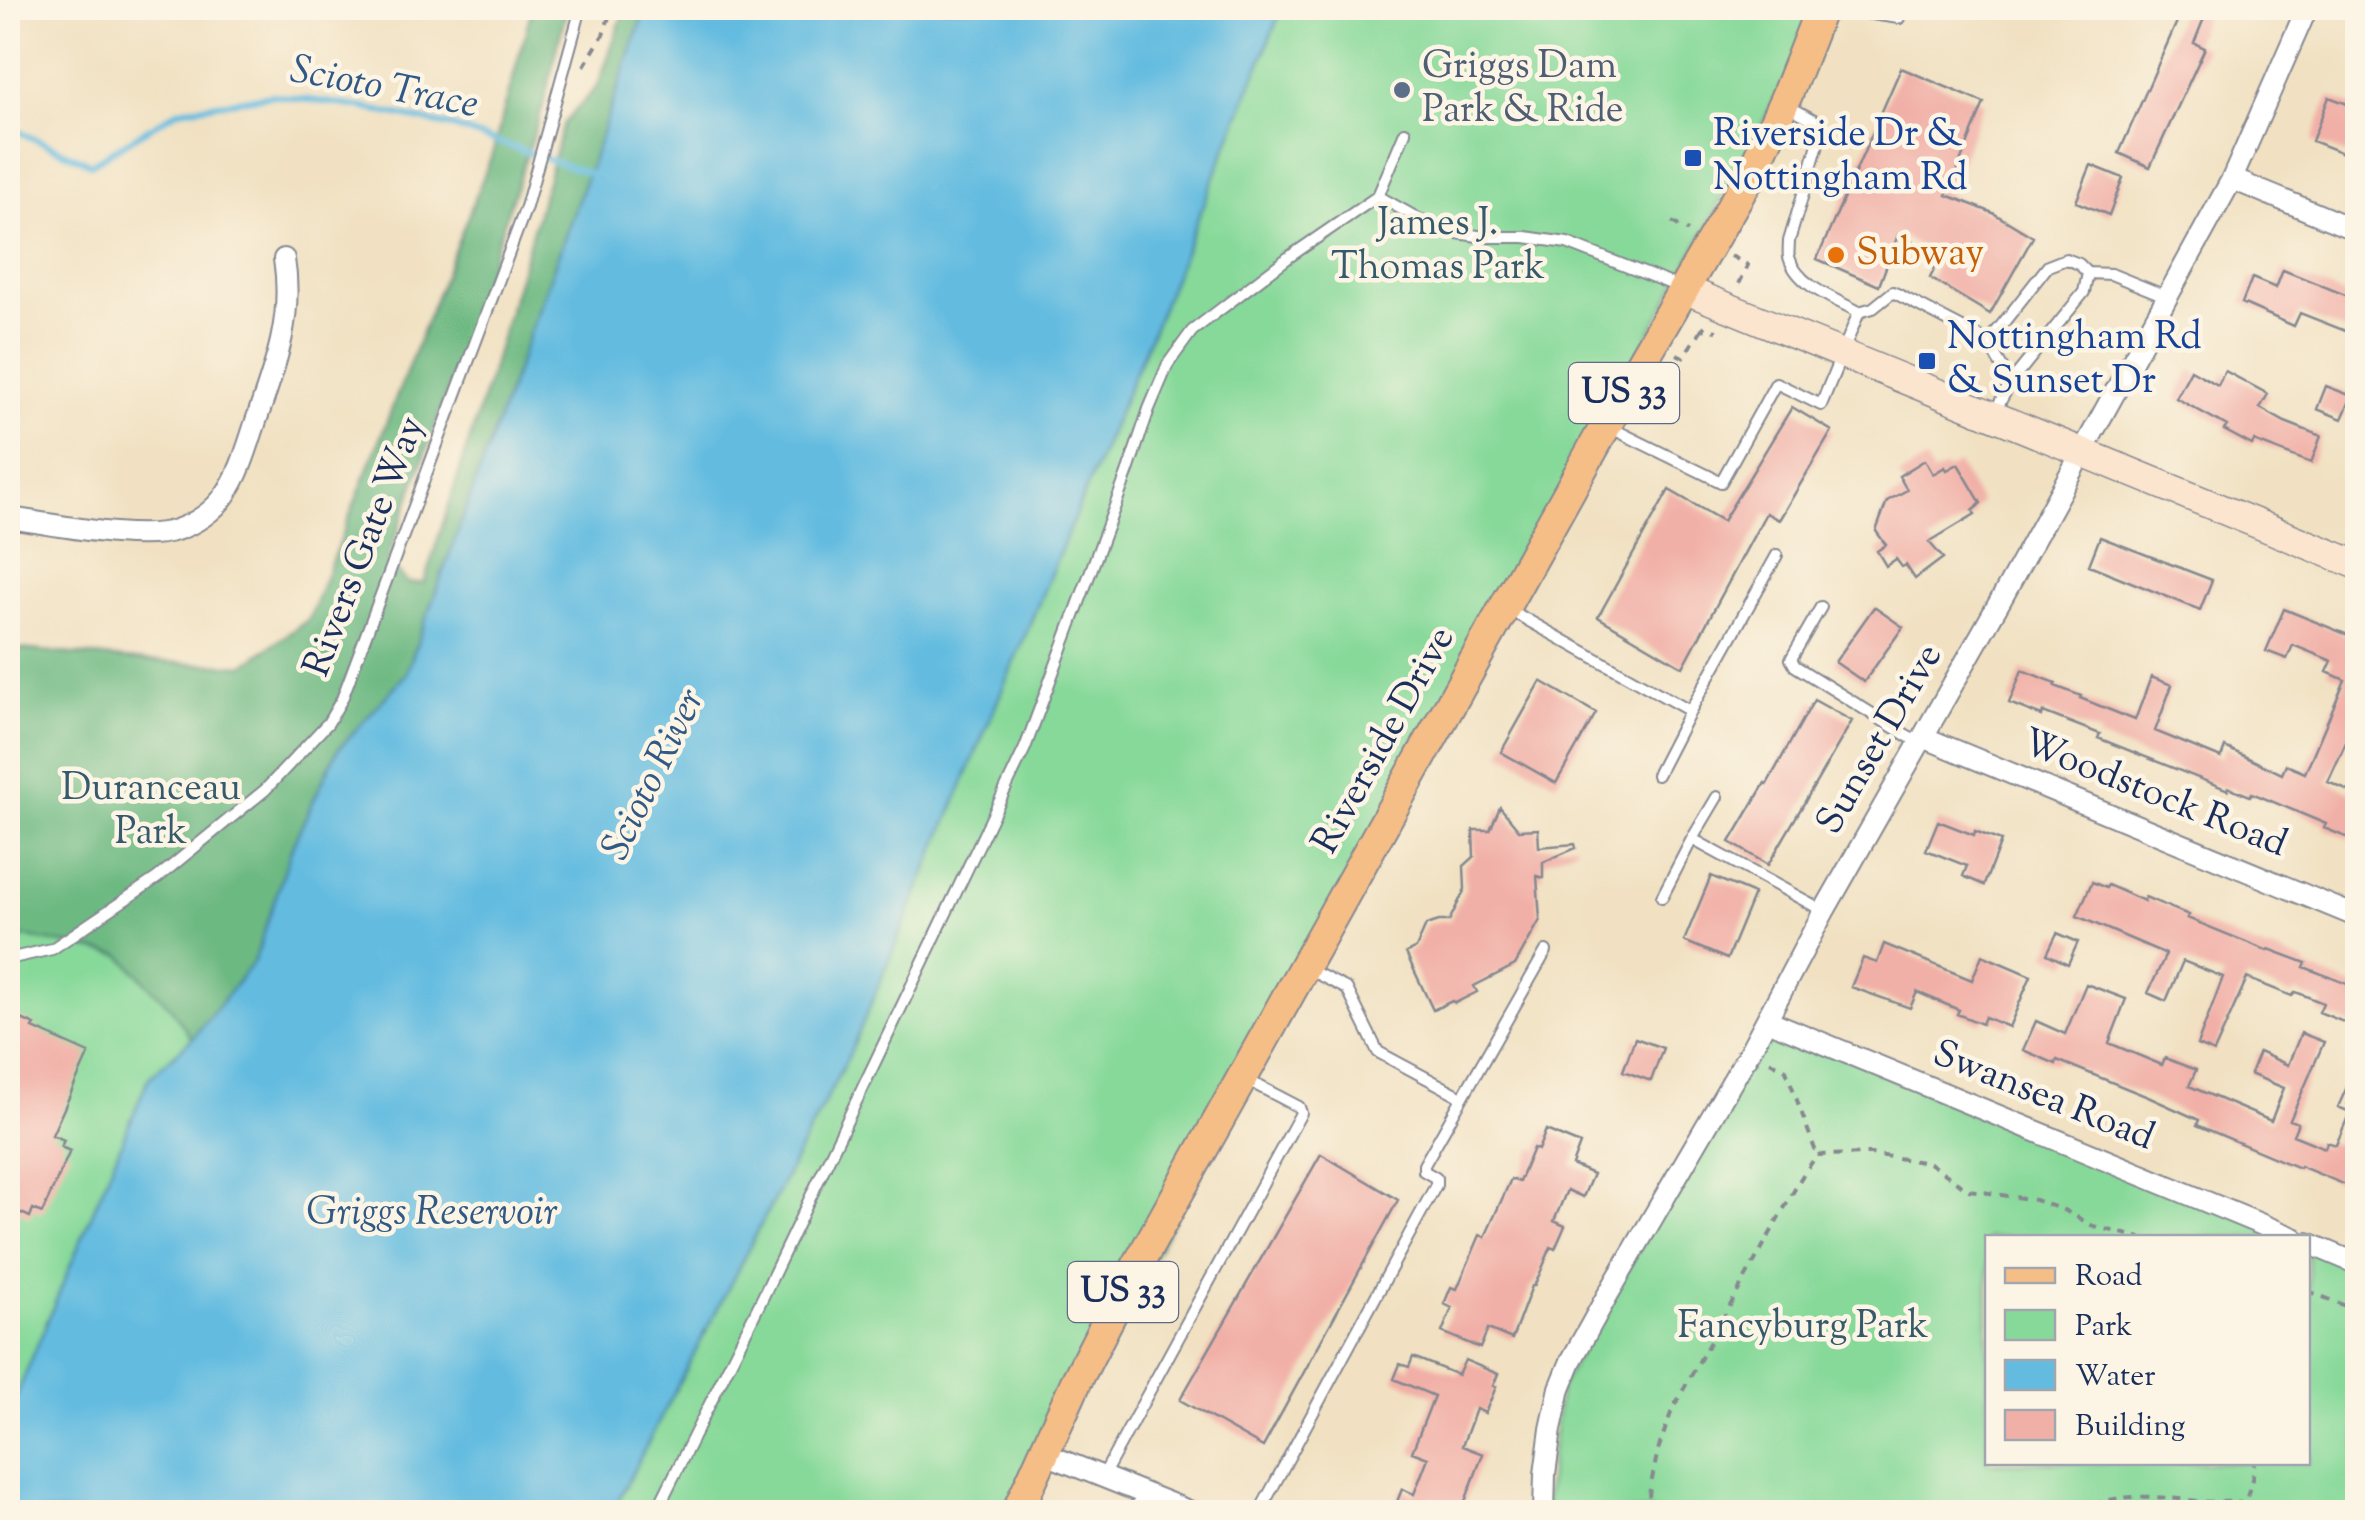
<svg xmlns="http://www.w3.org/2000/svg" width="2365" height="1520" viewBox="0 0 2365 1520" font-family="'Sorts Mill Goudy',serif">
	<rect width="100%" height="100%" fill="#fcf5e5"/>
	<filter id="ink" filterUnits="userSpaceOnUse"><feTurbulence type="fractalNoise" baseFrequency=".01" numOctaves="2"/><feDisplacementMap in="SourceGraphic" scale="20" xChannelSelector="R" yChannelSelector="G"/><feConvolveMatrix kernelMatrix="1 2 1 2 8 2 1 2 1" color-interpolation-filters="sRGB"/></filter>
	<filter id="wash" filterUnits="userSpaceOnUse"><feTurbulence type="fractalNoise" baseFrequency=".0048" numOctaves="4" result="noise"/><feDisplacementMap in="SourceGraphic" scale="40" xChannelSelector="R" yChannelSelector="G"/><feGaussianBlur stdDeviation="2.25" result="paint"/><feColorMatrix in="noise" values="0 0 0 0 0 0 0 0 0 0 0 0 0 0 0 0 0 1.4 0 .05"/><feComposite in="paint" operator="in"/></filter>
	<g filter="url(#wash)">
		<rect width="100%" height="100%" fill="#f1e1c2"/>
		<path fill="#87d99a" stroke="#51847c" stroke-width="2.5" d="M1282,8H1821L1817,22L1017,1512H612L851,1051L1159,315Z
			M8,648L144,661L192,1039L148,1079L8,1416Z
			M1767,1020L2294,1237L1988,1238V1462H2308V1243L2357,1264V1512H1544L1560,1388Z"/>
		<path fill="#6db982" stroke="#447470" stroke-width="2.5" d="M532,8H567L543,106L451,381L387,561L408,583H424L490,376L564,123L598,86L625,8H646L588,173L406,674L337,751L293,844L255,960L192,1039L171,1008L120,955L27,937L8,939V648L144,661L243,666L309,619L492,155Z"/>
		<path fill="#63bce0" stroke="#3f769f" stroke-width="2.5" d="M646,8H1282L1159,315L851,1051L612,1512H8V1416L148,1079L192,1039L255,960L293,844L337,751L406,674L588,173Z"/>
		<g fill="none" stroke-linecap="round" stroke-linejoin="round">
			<path stroke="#63bce0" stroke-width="6" d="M8,127L91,164L179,110L273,95L360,107L453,127L588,173"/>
		</g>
		<g id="blocks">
			<path fill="#f1b0a7" d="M2183,8H2208L2194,43L2205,48L2150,167L2119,153Z
				M1901,68L1984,103L1947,195L1993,213L2033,237L1990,314L1930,278L1941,256L1898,235L1879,286L1817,259Z
				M2329,97L2358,108L2350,131L2358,134V159L2312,141Z
				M2091,165L2123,178L2109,215L2076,202Z
				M2283,270L2358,300V336L2300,313L2294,326L2242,303L2252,278L2276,288Z
				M2191,370L2218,385L2225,371L2268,394L2260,408L2285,422L2321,436L2311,463L2254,441L2252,445L2224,430L2227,426L2176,398Z
				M2326,386L2352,396L2342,419L2317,409Z
				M1792,407L1832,431L1779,520L1766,513L1683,667L1598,617L1669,490L1723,521Z
				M1925,460L1933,474L1945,467L1947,470L1958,464L1981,503L1973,511L1975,514L1929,542L1943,558L1915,579L1906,565L1902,567L1896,559L1886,566L1877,551L1886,545L1876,531L1887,501L1907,490L1899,476Z
				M2100,537L2212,580L2200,610L2089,565Z
				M1874,607L1903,627L1864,682L1835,662Z
				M2284,609L2358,639V716L2328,782L2358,795V842L2324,828L2326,824L2252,793L2250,796L2228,787V790L2098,738L2100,734L2043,712L2042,716L2009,703L2022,670L2056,683L2055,686L2081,696L2080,698L2135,720L2151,677L2172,685L2155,731L2221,758L2225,747L2282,774L2286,765L2305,773L2345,680L2327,672L2332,661L2293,645L2287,659L2266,651Z
				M1541,681L1596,713L1556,783L1501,752Z
				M1814,700L1852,721L1768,865L1730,842L1765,783L1767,784Z
				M1500,807L1519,830L1538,829L1539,847L1575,844L1576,848L1543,862V878L1537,876L1540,920L1515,965L1474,986L1477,992L1455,1003L1452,1001L1433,1010L1406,953L1416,948L1426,925L1439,921H1449L1465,889L1464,866L1474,857L1473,830H1490Z
				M1938,821L1974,835L1975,831L2001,841L1984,885L1963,876L1967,866L1926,850Z
				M1711,876L1754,894L1727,959L1684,941Z
				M2092,882L2106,888L2108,885L2144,901L2145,897L2189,915L2187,918L2268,951L2269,949L2306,963L2304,967L2358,988V1028L2319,1012L2323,1003L2296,992L2292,996L2247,978L2214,1052L2197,1045L2223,977L2183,961L2166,1001L2148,993L2166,954L2077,916Z
				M2057,933L2078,942L2068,964L2047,954Z
				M1884,944L1972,980L1982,955L2031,976L2009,1027L1985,1017L1982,1024L1957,1014L1959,1010L1917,992L1910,1008L1851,987L1863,958L1877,963Z
				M2086,984L2126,999L2109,1043L2162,1065L2165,1058L2196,1070L2189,1086L2271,1121L2284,1088L2250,1074L2259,1052L2288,1065L2301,1033L2324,1042L2290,1120L2298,1123L2293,1135L2325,1148L2327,1142L2336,1145L2350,1112L2338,1107L2358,1062V1178L2353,1188L2300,1166L2299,1168L2197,1125L2199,1120L2148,1097L2057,1060L2056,1064L2023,1050L2036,1021L2065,1034Z
				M8,1013L35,1025L33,1028L89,1053L52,1135L64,1140L61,1147L70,1151L42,1213L33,1209L30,1217L8,1207Z
				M1635,1038L1663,1048L1651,1081L1623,1071Z
				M1546,1130L1580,1144L1572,1165L1593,1174L1583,1197L1567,1190L1554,1221L1565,1226L1555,1249L1551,1247L1541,1271L1534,1286H1532L1512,1339L1488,1329L1480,1348L1442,1332L1452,1308L1444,1304L1451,1287L1457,1289L1480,1235L1485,1237L1511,1179L1519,1182L1533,1148L1538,1150Z
				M1321,1154L1398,1200L1263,1447L1180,1400Z
				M1413,1357L1458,1375L1465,1360L1498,1374L1493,1386L1496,1387L1485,1413L1476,1409L1462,1446L1483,1454L1461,1512H1393L1402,1489L1414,1494L1428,1458L1412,1452L1434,1396L1394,1379L1400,1364L1409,1367Z"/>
		</g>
	</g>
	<g filter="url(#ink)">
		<use href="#blocks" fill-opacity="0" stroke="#868890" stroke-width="2.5"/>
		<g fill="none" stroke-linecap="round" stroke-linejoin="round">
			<g stroke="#868890" stroke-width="14">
				<path id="lane" d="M1831,8L1899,18L1904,8
					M1784,104L1814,120L1821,134L1789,241C1789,244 1788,255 1789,257C1797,286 1835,299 1859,312L1873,308L1893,292L1987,341L1997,331L2048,266L2066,259L2079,264L2088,273L2084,292L2011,382L1994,413
					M1378,196L1419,219L1457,233L1485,237H1525L1567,243L1679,287
					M2088,273L2111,274L2168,297
					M1987,341L2011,382
					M1609,427L1721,482L1776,383L1821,405L1859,312
					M1821,607L1791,659L1795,666L1919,743
					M1506,608L1690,711L1777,555
					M1657,775L1690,711
					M1692,839L1717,797
					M1662,897L1692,839L1824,911
					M8,959L52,949L157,878L265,790L328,723L342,699L526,207L581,8
					M1306,968L1347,989L1378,1052L1462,1097
					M1103,1476L1301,1113L1299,1107L1247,1080
					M656,1512L759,1305L1025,748L1128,471L1149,409L1168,364L1192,331L1289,257L1378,196L1405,132
					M1135,1512L1142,1494
					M1257,1512L1262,1507L1436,1185V1178L1424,1171V1165L1546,951"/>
			</g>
			<g stroke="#868890" stroke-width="24">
				<path id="street" d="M2232,179L2358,231
					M8,518C49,523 139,543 176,530C195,524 214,511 225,495C240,474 247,448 255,424C274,369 294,319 284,259
					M1923,737L2358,917
					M1767,1020L2294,1238
					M2308,1243L2358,1264
					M1043,1453L1191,1512
					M1544,1512L1545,1474L1551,1429L1560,1388L1571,1361L1607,1296L1750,1051L1824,911L2003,596L2232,179L2307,8"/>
			</g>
			<g stroke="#868890" stroke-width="31">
				<path id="secondary" d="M1686,290L2358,565"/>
			</g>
			<g stroke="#868890" stroke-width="34">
				<path id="primary" d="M1017,1512L1076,1382L1115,1306L1639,366L1752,172L1786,97L1821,8"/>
			</g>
			<path stroke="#868890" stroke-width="4" stroke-dasharray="8 8" stroke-linecap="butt" d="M584,66L603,35L612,8
				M1672,222L1688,231
				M1731,256L1748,265L1739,284
				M1705,326L1702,329L1717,331
				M1677,354L1683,357L1702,329
				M1770,1061L1786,1070L1817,1155
				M2308,1291L2358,1311
				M2219,1502L2229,1512
				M1654,1512L1649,1494L1658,1450L1672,1410L1801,1178L1817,1155L1871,1154L1929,1163L1969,1190L2035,1200L2066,1211L2093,1226L2141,1238
				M2080,1512C2115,1490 2159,1497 2198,1501C2214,1503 2230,1500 2246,1504
				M2243,1512L2253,1475L2254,1462"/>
			<use href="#lane" stroke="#fff" stroke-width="10"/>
			<use href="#street" stroke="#fff" stroke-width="20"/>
			<use href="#secondary" stroke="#fbe5cf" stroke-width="28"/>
			<use href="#primary" stroke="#f6be87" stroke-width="30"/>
		</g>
	</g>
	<circle fill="#5c6f8a" stroke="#fcf5e5" stroke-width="4" cx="1402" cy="90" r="10"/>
	<g fill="#1a4fb4" stroke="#fcf5e5" stroke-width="4">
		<rect x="1683" y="148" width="20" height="20" rx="5"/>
		<rect x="1917" y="351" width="20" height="20" rx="5"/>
	</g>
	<circle fill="#e8710a" stroke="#fcf5e5" stroke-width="4" cx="1836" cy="255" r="10"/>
	<g text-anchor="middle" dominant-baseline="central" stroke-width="9" stroke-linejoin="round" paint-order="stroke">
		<g fill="#fcf5e5" stroke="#5e6a86" stroke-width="2.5">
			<rect x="1569" y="363" width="110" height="60" rx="8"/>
			<rect x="1068" y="1262" width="110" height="60" rx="8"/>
		</g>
		<g font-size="35" font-weight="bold" fill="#1b2f5e">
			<text x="1624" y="393">US 33</text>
			<text x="1123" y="1292">US 33</text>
		</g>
		<g font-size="38" fill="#4e5e75" stroke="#fcf5e5" text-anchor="start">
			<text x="1422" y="68">Griggs Dam<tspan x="1422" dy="44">Park &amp; Ride</tspan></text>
		</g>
		<g font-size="38" fill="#164399" stroke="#fcf5e5" text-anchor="start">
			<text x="1713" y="136">Riverside Dr &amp;<tspan x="1713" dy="44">Nottingham Rd</tspan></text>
			<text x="1947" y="339">Nottingham Rd<tspan x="1947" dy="44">&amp; Sunset Dr</tspan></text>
		</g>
		<g font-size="38" fill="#365a6d" stroke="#fcf5e5">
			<text x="1438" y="225">James J.<tspan x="1438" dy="44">Thomas Park</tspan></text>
			<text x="151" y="790">Duranceau<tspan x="151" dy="44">Park</tspan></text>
			<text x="1803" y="1328">Fancyburg Park</text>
		</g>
		<g font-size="38" fill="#c56008" stroke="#fcf5e5" text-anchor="start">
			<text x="1856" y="255">Subway</text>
		</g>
		<g font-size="38" fill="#1b2f5e" stroke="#fcf5e5">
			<text transform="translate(366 547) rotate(-69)">Rivers Gate Way</text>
			<text transform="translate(1881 740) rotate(-60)">Sunset Drive</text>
			<text transform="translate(1385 741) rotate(-61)">Riverside Drive</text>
			<text transform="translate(2154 795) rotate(22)">Woodstock Road</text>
			<text transform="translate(2043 1097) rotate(22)">Swansea Road</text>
		</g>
		<g font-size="40" font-style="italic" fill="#315985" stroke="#fcf5e5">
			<text transform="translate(384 89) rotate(11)">Scioto Trace</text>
			<text transform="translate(655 775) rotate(-64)">Scioto River</text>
			<text x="432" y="1214">Griggs Reservoir</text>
		</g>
	</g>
	<rect width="2365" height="1520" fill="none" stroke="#fcf5e5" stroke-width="40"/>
	<rect x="1985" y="1235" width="325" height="230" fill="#fcf5e5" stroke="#a2a6af" stroke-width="2.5"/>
	<rect x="2005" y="1268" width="50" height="15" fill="#f6be87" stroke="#a2a6af" stroke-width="2.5"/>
	<text x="2075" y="1285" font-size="30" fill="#1b2f5e">Road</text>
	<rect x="2005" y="1310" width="50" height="30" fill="#87d99a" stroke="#a2a6af" stroke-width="2.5"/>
	<text x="2075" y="1335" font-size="30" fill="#1b2f5e">Park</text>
	<rect x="2005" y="1360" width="50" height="30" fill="#63bce0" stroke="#a2a6af" stroke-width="2.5"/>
	<text x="2075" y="1385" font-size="30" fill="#1b2f5e">Water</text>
	<rect x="2005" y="1410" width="50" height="30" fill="#f1b0a7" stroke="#a2a6af" stroke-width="2.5"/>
	<text x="2075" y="1435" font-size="30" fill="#1b2f5e">Building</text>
</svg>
